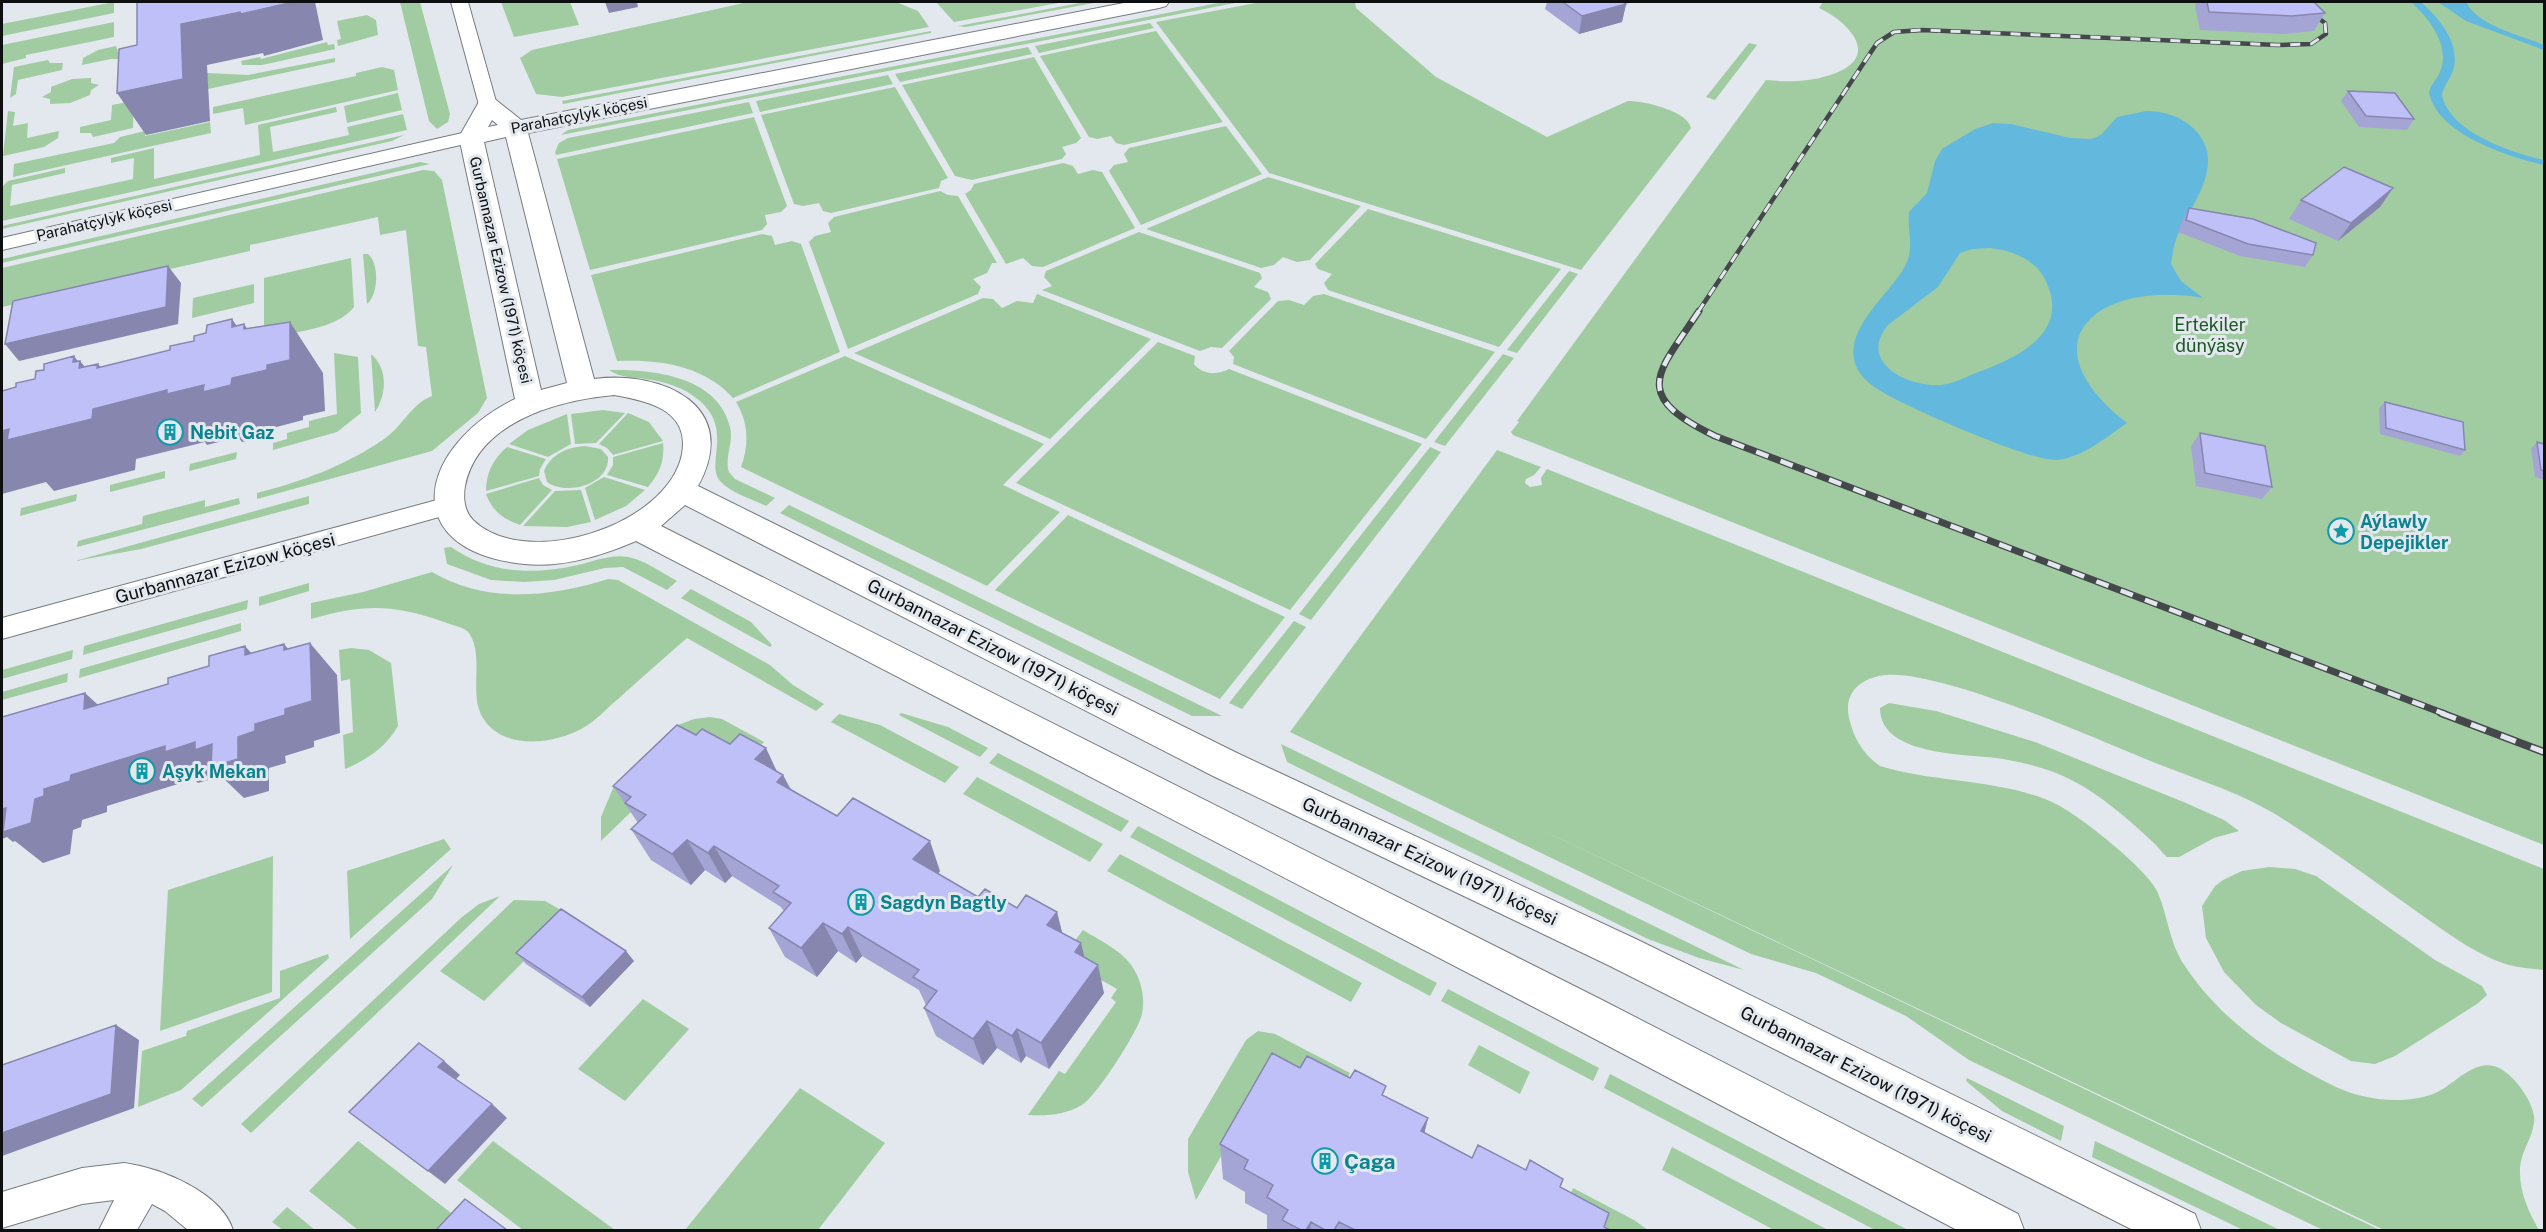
<svg xmlns="http://www.w3.org/2000/svg" width="2546" height="1232" viewBox="0 0 2546 1232" font-family="'Public Sans',sans-serif">
	<rect width="100%" height="100%" fill="#e2e8ed"/>
	<path fill="#a1cca2" d="M114,2V13L2,36V24Z
		M400,2H420L450,114L448,122L437,129L429,121Z
		M501,2H570L579,25L514,37Z
		M748,2H896L918,11L929,27L562,97L536,94L520,58L532,50Z
		M936,2H1064L954,22Z
		M1085,2H1099L966,27L958,26Z
		M1223,2H1240L561,135L568,130Z
		M1261,2H1355L1356,8L1436,77L1547,137L1628,101C1644,101 1688,111 1691,128L1581,270L1269,173L1156,22Z
		M1823,2H2544V845L1513,435L1511,432L1519,422L1517,421L1766,80C1786,82 1808,82 1827,76C1882,60 1854,25 1819,8Z
		M367,15L376,20L378,35L338,46L337,40L341,39L337,21Z
		M114,22V37L26,55V58L2,64V45Z
		M1150,23L1154,28L1039,53L1035,46Z
		M931,31V33L563,104L562,101Z
		M1156,31L1223,122L1124,145L1116,143L1111,136L1097,139L1089,137L1040,56Z
		M327,42L328,45L334,44L335,49L262,65H242L241,61L260,57L261,59Z
		M1749,43L1757,45L1715,100L1706,97Z
		M116,46L119,55L131,59H111L82,65L83,58L98,50Z
		M1028,47L1032,54L900,82L895,74Z
		M1034,57L1081,138L1076,143L1062,147L1066,154L1062,159L972,180L955,176L902,85Z
		M335,58V62L208,89L207,76L187,80V72L248,75Z
		M48,60L50,63H63L62,70L18,80L16,94L10,98L14,67Z
		M382,67L394,70L398,90L245,125L243,108L213,114V107L356,76V73Z
		M888,75L893,84L760,112L756,101Z
		M91,78V83L99,85L91,90L90,95L70,103L50,104V99L42,97L51,92V87L72,79Z
		M134,85L133,128L93,137L91,133H80V127L111,120L112,105L127,102Z
		M895,87L948,178L941,181L939,188L831,213L823,211L819,203L803,206L794,204L761,115Z
		M398,93L402,110L347,123L344,106Z
		M749,102L753,113L556,155L555,152L559,143L568,138Z
		M336,107L337,112L270,127L273,152L349,135L347,127L403,114L407,130L2,221V187L8,181L65,168V173L12,185L10,206L133,179L134,158L111,163V158L154,148V179L260,155L258,125Z
		M8,111L15,112L13,126L28,123L27,138L59,131L58,138L44,147L3,156Z
		M754,117L787,206L781,212L765,215L767,224L762,230L590,270L557,159Z
		M210,122L211,133L13,177L14,164L114,143L120,137L145,131V136Z
		M1226,126L1262,174L1141,225L1109,171L1114,165L1128,162L1124,154L1129,148Z
		M404,135L392,141L2,229V226Z
		M420,162L430,164L2,263V259Z
		M1063,163L1073,166L1078,174L1093,170L1102,172L1135,228L1043,267L1032,266L1023,258L1006,264L965,194L971,190L974,184Z
		M423,170L434,171L442,180L487,398L478,413L432,451L257,499V493C301,482 347,465 384,439C403,426 411,404 432,396L426,347L418,346L406,230L380,235L378,217L250,245V251L2,307V268Z
		M1268,177L1361,206L1310,260L1297,262L1283,257L1274,265L1261,268L1146,229Z
		M940,191L948,195L958,196L997,263H992L987,273L973,279L981,287L978,294L848,349L809,242L815,236L831,232L828,223L834,217Z
		M1368,209L1561,269L1499,347L1328,290L1324,283L1332,274L1318,269L1315,264Z
		M1139,232L1260,273L1262,278L1254,287L1268,292L1271,299L1222,348L1211,347L1200,351L1042,290L1052,286L1044,277L1046,271Z
		M762,234L772,236L775,245L792,241L801,244L840,352L733,398C704,365 658,359 617,361L591,275Z
		M363,254H368C380,264 378,295 367,304Z
		M351,258L354,307C336,330 291,332 264,339V278Z
		M1569,271L1578,274L1517,353L1507,350Z
		M254,284V303L192,318L193,298Z
		M1037,294L1151,339L1050,439L854,353L983,298L993,299L1002,308L1017,301L1033,303Z
		M1324,294L1495,352L1426,439L1233,364L1234,357L1229,351L1278,301L1289,300L1304,305L1313,296Z
		M1158,342L1195,356L1194,364C1203,375 1217,375 1229,369L1422,444L1290,610L1016,483Z
		M334,353L358,357L361,413L337,432L273,450V443L287,439V433L309,427V421L337,414Z
		M371,354C388,368 387,394 375,412Z
		M1503,354L1514,358L1445,446L1434,442Z
		M845,356L1044,444L1003,485L1060,512L987,586L741,467C749,445 749,423 736,402Z
		M609,370C652,369 718,376 730,427C734,442 724,459 729,472L735,479L775,498L766,506C752,499 731,493 721,482C704,465 734,431 700,401C685,388 665,381 645,379C633,377 620,378 609,370Z
		M603,410L625,413L596,443L575,444L571,414Z
		M628,413L649,422L663,441L613,455L607,448L599,444Z
		M567,414L571,444L548,457L509,444L528,430Z
		M663,443C665,461 659,474 648,487L607,475L613,465V457Z
		M585,446L601,449L608,457C610,485 566,496 547,482L544,471C551,454 568,447 585,446Z
		M507,447L546,459L540,469L539,476L486,491C486,473 493,459 507,447Z
		M1430,447L1441,452L1311,620L1299,614Z
		M1497,450L1541,467L1534,475L1526,479L1525,483L1530,487L1542,485L1541,478L1547,469L2544,869V970C2533,969 2520,968 2509,965C2478,956 2449,934 2423,916C2382,887 2342,857 2300,830C2289,823 2278,815 2266,809C2230,789 2190,777 2153,762C2098,740 1930,664 1879,676C1857,681 1844,695 1849,718C1854,739 1863,754 1880,766C1934,783 2006,779 2056,804C2079,815 2147,869 2157,891C2168,915 2169,943 2185,966C2221,1021 2278,1059 2336,1087C2364,1100 2403,1105 2433,1094C2458,1084 2479,1049 2508,1074C2519,1083 2537,1108 2534,1123C2532,1139 2521,1151 2520,1168C2519,1191 2528,1211 2539,1230H2384L1504,812L2380,1230H2323L1969,1060L1906,1016L1816,973L1751,954L1290,732Z
		M237,452L236,459L189,471L190,464Z
		M165,471V478L110,492V485Z
		M604,477L645,490L626,506L595,520L585,488Z
		M539,478L543,485L552,490L520,525C503,519 492,511 486,494Z
		M581,490L591,522L567,527L523,526L555,491Z
		M77,494L76,501L20,516L21,508Z
		M309,496V504L141,549L75,561Z
		M239,498L240,504L77,547L78,541L142,524L143,516L205,500V507Z
		M789,505L1222,716H1192L780,513Z
		M1068,515L1285,617L1220,699L995,590Z
		M451,547C490,574 533,575 578,565C595,561 611,554 628,557C645,560 662,573 677,581L667,590L623,567L605,568L554,580L524,582L491,580L447,564L444,548Z
		M432,572C486,604 551,597 608,579L618,580L770,665L793,685L824,704L816,711L687,638C664,658 641,678 618,699C607,708 596,721 583,728C555,744 503,751 483,718C468,694 485,657 469,633C465,627 451,625 444,622C392,604 364,604 311,619V603L363,592Z
		M309,583V591L259,606V597Z
		M691,589L751,622L772,645L770,647L681,598Z
		M248,600L247,609L83,655L84,646Z
		M1294,621L1306,627L1242,709L1229,703Z
		M241,623V631L79,678L80,669Z
		M351,648L369,650L391,663L398,726C386,747 367,760 345,769L343,735L353,732L350,679L341,681L339,650Z
		M73,650L72,659L2,679V670Z
		M68,673L67,682L2,700V692Z
		M1889,703L1936,711L2035,742L2186,803L2224,820L2239,831L2214,838L2179,857H2167C2162,853 2159,848 2155,844C2127,818 2097,791 2063,776C2042,766 2019,762 1997,758C1965,754 1880,756 1880,708Z
		M901,713L948,727L988,748L980,757L899,715Z
		M839,714L880,725L959,767L945,783L831,722Z
		M710,717L722,719L764,742L739,767L700,745L601,841V817L614,786L678,725L694,719Z
		M1281,744L1744,970L1699,958L1648,939L1287,762Z
		M998,753L1129,821L1121,832L989,763Z
		M977,777L1103,844L1090,862L963,794Z
		M1138,826L1437,983L1430,996L1130,837Z
		M444,839L451,849L350,939L347,871Z
		M1120,854L1362,983L1351,1002L1107,871Z
		M273,856L272,992L160,1031L168,890Z
		M453,865L432,899L202,1107L192,1099Z
		M2269,867L2295,869L2316,876L2435,960L2482,986L2487,995L2477,1004L2395,1056L2375,1064L2351,1061L2281,1023L2256,1005L2224,972L2206,938L2202,906L2215,886L2223,880L2242,871Z
		M500,896L251,1133L241,1124L462,917L479,904Z
		M514,900L545,901L570,915L484,1001L440,971Z
		M1083,930C1102,942 1126,952 1136,973C1142,985 1145,1000 1142,1014C1139,1030 1096,1097 1082,1105C1065,1115 1047,1116 1028,1115L1059,1071L1065,1074L1116,1002L1111,998L1117,989L1092,975L1065,954Z
		M328,954L329,958L181,1090L138,1107L142,1051L186,1036L187,1031L280,998V971Z
		M1448,989L1599,1068L1593,1081L1441,1001Z
		M643,999L689,1029L625,1101L578,1069Z
		M1258,1031L1275,1034L1350,1073L1334,1104L1270,1070L1196,1200L1188,1172V1139L1246,1040Z
		M1479,1045L1530,1072L1520,1094L1468,1065Z
		M1610,1074L1908,1230H1875L1604,1088Z
		M1967,1078L2064,1126L2061,1141L2002,1111L1966,1081Z
		M800,1088L885,1143L818,1230H685Z
		M358,1141L464,1223L457,1230H358L309,1191Z
		M493,1141L615,1230H523L457,1180Z
		M2095,1141L2280,1230H2243L2092,1157Z
		M1672,1147L1828,1230H1774L1662,1170Z
		M1573,1188L1634,1220L1648,1230H1572L1558,1223Z
		M287,1207L315,1230H283L272,1222Z"/>
	<path fill="#62b8dd" fill-rule="evenodd" d="M2411,2H2421C2440,19 2463,46 2452,73C2449,81 2443,87 2442,95C2449,132 2512,153 2544,160V165C2509,157 2436,134 2429,92C2431,84 2437,79 2440,72C2451,46 2429,18 2411,2Z
		M2438,2H2466C2479,27 2521,35 2544,45V50L2466,21Z
		M2146,111C2163,111 2180,116 2193,128C2227,160 2195,200 2179,232C2174,242 2173,253 2171,264L2181,281L2203,298C2099,280 2022,341 2127,423C2106,437 2083,458 2056,460C2029,461 1904,406 1879,390C1868,383 1856,373 1854,359C1848,324 1891,293 1905,266C1915,248 1907,231 1909,212L1927,193L1935,161L1942,149L1975,129L1993,123L2011,124L2070,138L2091,139L2101,135L2117,117ZM1990,248C2015,251 2039,261 2048,286C2068,336 2013,359 1976,373C1965,377 1953,384 1941,385C1908,387 1857,363 1888,325L1938,287L1960,253L1972,249Z"/>
	<g fill="none" stroke-linecap="round" stroke-linejoin="round">
		<g stroke="#777c80" stroke-width="2">
			<path id="minor" d="M451,2H468L497,105L495,109L488,111L479,105Z
				M471,131L478,133L481,137L478,141L2,250V238Z
				M448,497L457,500L461,506L457,512L2,639V618Z
				M124,1163C161,1168 221,1192 233,1230H188L165,1211L152,1204L137,1230H99L114,1200L82,1204L2,1228V1192L82,1168Z"/>
		</g>
		<g stroke="#777c80" stroke-width="2">
			<path id="tertiary" d="M1129,2H1169L1166,6L1159,8L528,133L594,379C663,370 742,406 698,486L1239,754L1638,940L2195,1214L2201,1230H2133L1610,966L1213,776L685,505L661,526L1604,1001L2018,1214L2024,1230H1957L1576,1029L636,541C601,556 562,568 524,564C394,550 419,446 515,399L459,137L480,100H496L521,120ZM492,120L498,125L488,127ZM506,137L567,383L541,390L484,142ZM614,395C648,401 690,410 682,454C668,526 525,571 473,520C464,511 463,497 465,486C478,421 559,400 614,395Z"/>
		</g>
		<use href="#minor" fill="#fff" fill-rule="evenodd"/>
		<use href="#tertiary" fill="#fff" fill-rule="evenodd"/>
		<g stroke="#45484b" stroke-width="4.5">
			<path id="rail-far2" d="M1698,312L1877,43L1894,32L1922,30L2278,45L2311,44L2326,34L2325,23L2295,2"/>
		</g>
		<g stroke="#45484b" stroke-width="7">
			<path id="rail-far1" d="M1699,311C1657,374 1630,395 1715,436L2445,714"/>
		</g>
		<g stroke="#45484b" stroke-width="8">
			<path id="rail" d="M2441,713L2544,752"/>
		</g>
		<use href="#rail-far2" stroke="#e2e8ed" stroke-width="3" stroke-dasharray="10" stroke-linecap="butt"/>
		<use href="#rail-far1" stroke="#e2e8ed" stroke-width="4.5" stroke-dasharray="13" stroke-linecap="butt"/>
		<use href="#rail" stroke="#e2e8ed" stroke-width="5" stroke-dasharray="16" stroke-linecap="butt"/>
	</g>
	<path fill="#a5a5d5" d="M1547,2H1623L1626,4L1622,22L1579,34L1545,9Z
		M2196,2H2314L2325,13L2314,31L2282,34L2200,30L2195,7Z
		M2348,91L2414,119L2407,130L2359,127L2341,101Z
		M2393,188L2380,207L2338,241L2289,219L2301,200Z
		M2189,208L2313,255L2305,267L2240,256L2178,232L2182,221Z
		M2385,402L2465,450L2460,456L2380,434L2379,408Z
		M2200,433L2272,487L2262,499L2196,486L2191,446Z
		M2537,442L2544,444V480L2535,477L2531,449Z
		M696,735L730,744L783,775L791,789L837,816L940,871L938,874L978,897L1017,908L1057,912L1062,932L1084,957L1104,993L1049,1069L1026,1056L1021,1063L997,1048L983,1065L936,1036L924,1008L926,1005L919,990L862,956L856,963L838,951L817,977L785,957L769,928L784,911L781,907L732,876L725,883L705,870L691,885L651,860L631,829L638,823L613,786Z
		M516,953L634,961L590,1007L526,964Z
		M1300,1068L1384,1096L1428,1118L1424,1133L1472,1158L1560,1187L1604,1227L1610,1230H1267V1215L1245,1203V1192L1223,1179L1220,1144Z"/>
	<path fill="#8686ae" d="M293,2H315L323,40L264,56L263,53L207,65L210,121L146,135L117,93L181,24Z
		M605,2H637L638,7L609,13Z
		M1626,4L1622,22L1579,34L1582,16Z
		M2393,188L2380,207L2338,241L2351,223Z
		M168,266L181,283L178,324L19,361L5,344Z
		M232,319L267,370L244,329V324L272,364L290,322L323,373L325,411L303,416V420L269,429V436L242,442L238,437L207,445L205,442L136,459L135,470L54,491L46,482L2,494V431L73,362L74,356L80,364V361L115,403L97,368L98,364L128,400L232,327Z
		M310,643L337,675L340,733L314,741V747L285,756L286,763L269,768V791L244,798L221,776L198,783L194,779L107,806V812L82,820L81,827L73,830L70,854L43,863L15,841L13,842L7,837L2,839V805L35,799L44,789L71,775L165,746L238,737L255,724L284,650V644L311,676Z
		M245,646L274,678L245,655Z
		M85,693L120,725L84,709Z
		M766,748L780,778L783,775L798,806L755,759Z
		M687,840L705,870L691,885L672,854Z
		M930,841L940,871L925,889L913,859Z
		M714,846L732,876L725,883L708,853Z
		M1057,912L1064,941L1047,925Z
		M823,923L838,951L817,977L801,948Z
		M848,927L862,956L856,963L842,934Z
		M1081,943L1088,972L1075,952Z
		M626,951L634,961L590,1007L582,997Z
		M1098,965L1104,993L1049,1069L1041,1043Z
		M987,1021L997,1048L983,1065L973,1039Z
		M116,1025L139,1040L134,1108L2,1156V1133Z
		M1017,1029L1026,1056L1021,1063L1012,1036Z
		M444,1061L460,1075L454,1081L438,1067Z
		M492,1104L507,1118L445,1184L428,1171Z
		M1428,1118L1419,1155L1421,1131Z
		M1311,1222L1310,1230H1306Z"/>
	<path fill="#c0c0f8" stroke="#8686ae" stroke-width="1.5" d="M137,2H293L241,14L240,12L181,24L183,79L117,93L119,49L137,45Z
		M1563,2H1623L1626,4L1582,16Z
		M2207,2H2314L2325,13L2292,16L2209,12Z
		M2348,91L2395,93L2414,119L2366,116Z
		M2344,167L2393,188L2351,223L2301,200Z
		M2189,208L2253,219L2316,243L2313,255L2248,244L2186,220Z
		M168,266L166,307L5,344L13,301Z
		M232,319V327L244,324V329L290,322V360L267,365V370L232,378L231,385L203,392L204,385L167,394V390L93,409L92,419L7,440L9,429L2,431V391L16,387V383L35,379L36,371L44,370V364L74,356L73,362L80,361L79,368L98,364L97,368L170,350V346L194,341V336L206,333L207,325Z
		M2385,402L2463,422L2465,450L2386,428Z
		M2200,433L2265,446L2272,487L2205,473Z
		M2537,442L2544,444V471L2541,470Z
		M310,643L312,701L285,709V715L255,724V731L238,737V759L211,767L212,744L195,750V742L165,752V746L71,775L70,781L44,789V796L35,799L31,823L3,832L6,808L2,809V717L85,693L84,709L168,684V678L209,666V656L245,646V655L284,644V650Z
		M677,725L696,735L702,729L730,744L740,734L766,748L755,759L783,775L777,782L837,816L853,798L930,841L913,859L978,897L985,889L1017,908L1026,895L1057,912L1047,925L1081,943L1075,952L1098,965L1041,1043L1017,1029L1012,1036L987,1021L973,1039L924,1008L937,991L913,977L919,970L848,927L842,934L823,923L801,948L769,928L791,903L773,892L779,886L714,846L708,853L687,840L672,854L631,829L646,815L625,803L631,797L613,786Z
		M561,909L626,951L582,997L516,953Z
		M116,1025L111,1094L2,1133V1065Z
		M419,1043L444,1061L438,1067L492,1104L428,1171L349,1112Z
		M1272,1053L1300,1068L1307,1056L1350,1078L1355,1070L1386,1086L1382,1095L1428,1118L1421,1131L1472,1158L1478,1145L1526,1170L1530,1160L1563,1179L1560,1187L1609,1213L1604,1227L1610,1230H1355L1339,1222L1334,1230H1325L1311,1222L1306,1230H1301L1282,1220L1288,1210L1267,1197L1273,1185L1244,1169L1248,1160L1220,1144Z
		M465,1199L507,1230H436Z"/>
	<defs>
		<g id="building-ring" transform="scale(1.35)"><circle r="9.5" fill="#e2e8ed" stroke="#0f9aa8" stroke-width="1.5"/><path d="M-4-6H4V6H1V3H-1V6H-4ZM-2.5-4.3h1.7v1.8h-1.7ZM.8-4.3h1.7v1.8H.8ZM-2.5-1h1.7V.8h-1.7ZM.8-1h1.7V.8H.8Z" fill="#0f9aa8"/></g>
		<g id="sight-ring" transform="scale(1.35)"><circle r="9.5" fill="#e2e8ed" stroke="#0f9aa8" stroke-width="1.5"/><path d="M0-6L1.8-2.2L6-1.7L2.9 1.2L3.7 5.4L0 3.3L-3.7 5.4L-2.9 1.2L-6-1.7L-1.8-2.2Z" fill="#0f9aa8"/></g>
	</defs>
	<g fill-rule="evenodd">
		<use href="#building-ring" x="170" y="432"/>
		<use href="#sight-ring" x="2341" y="531"/>
		<use href="#building-ring" x="142" y="771"/>
		<use href="#building-ring" x="861" y="902"/>
		<use href="#building-ring" x="1325" y="1161"/>
	</g>
	<g text-anchor="middle" dominant-baseline="central" stroke-width="6" stroke-linejoin="round" paint-order="stroke">
		<g font-size="15" fill="#0d0f11" stroke="#e2e8ed">
			<text transform="translate(579 115) rotate(-11)">Parahatçylyk köçesi</text>
			<text transform="translate(104 220) rotate(-13)">Parahatçylyk köçesi</text>
			<text transform="translate(501 270) rotate(77)">Gurbannazar Ezizow (1971) köçesi</text>
		</g>
		<g font-size="18" fill="#1d5824" stroke="#e2e8ed">
			<text x="2210" y="324">Ertekiler<tspan x="2210" dy="21">dünýäsy</tspan></text>
		</g>
		<g font-size="18" font-weight="bold" fill="#0d838f" stroke="#e2e8ed" text-anchor="start">
			<text x="190" y="432">Nebit Gaz</text>
			<text x="2360" y="521">Aýlawly<tspan x="2360" dy="21">Depejikler</tspan></text>
			<text x="162" y="771">Aşyk Mekan</text>
			<text x="880" y="902">Sagdyn Bagtly</text>
		</g>
		<g font-size="18" fill="#0d0f11" stroke="#e2e8ed">
			<text transform="translate(225 568) rotate(-15)">Gurbannazar Ezizow köçesi</text>
			<text transform="translate(993 647) rotate(27)">Gurbannazar Ezizow (1971) köçesi</text>
			<text transform="translate(1430 861) rotate(25)">Gurbannazar Ezizow (1971) köçesi</text>
			<text transform="translate(1866 1074) rotate(27)">Gurbannazar Ezizow (1971) köçesi</text>
		</g>
		<g font-size="21" font-weight="bold" fill="#0d838f" stroke="#e2e8ed" text-anchor="start">
			<text x="1344" y="1161">Çaga</text>
		</g>
	</g>
	<rect width="2546" height="1232" fill="none" stroke="#0d0f11" stroke-width="6"/>
</svg>
